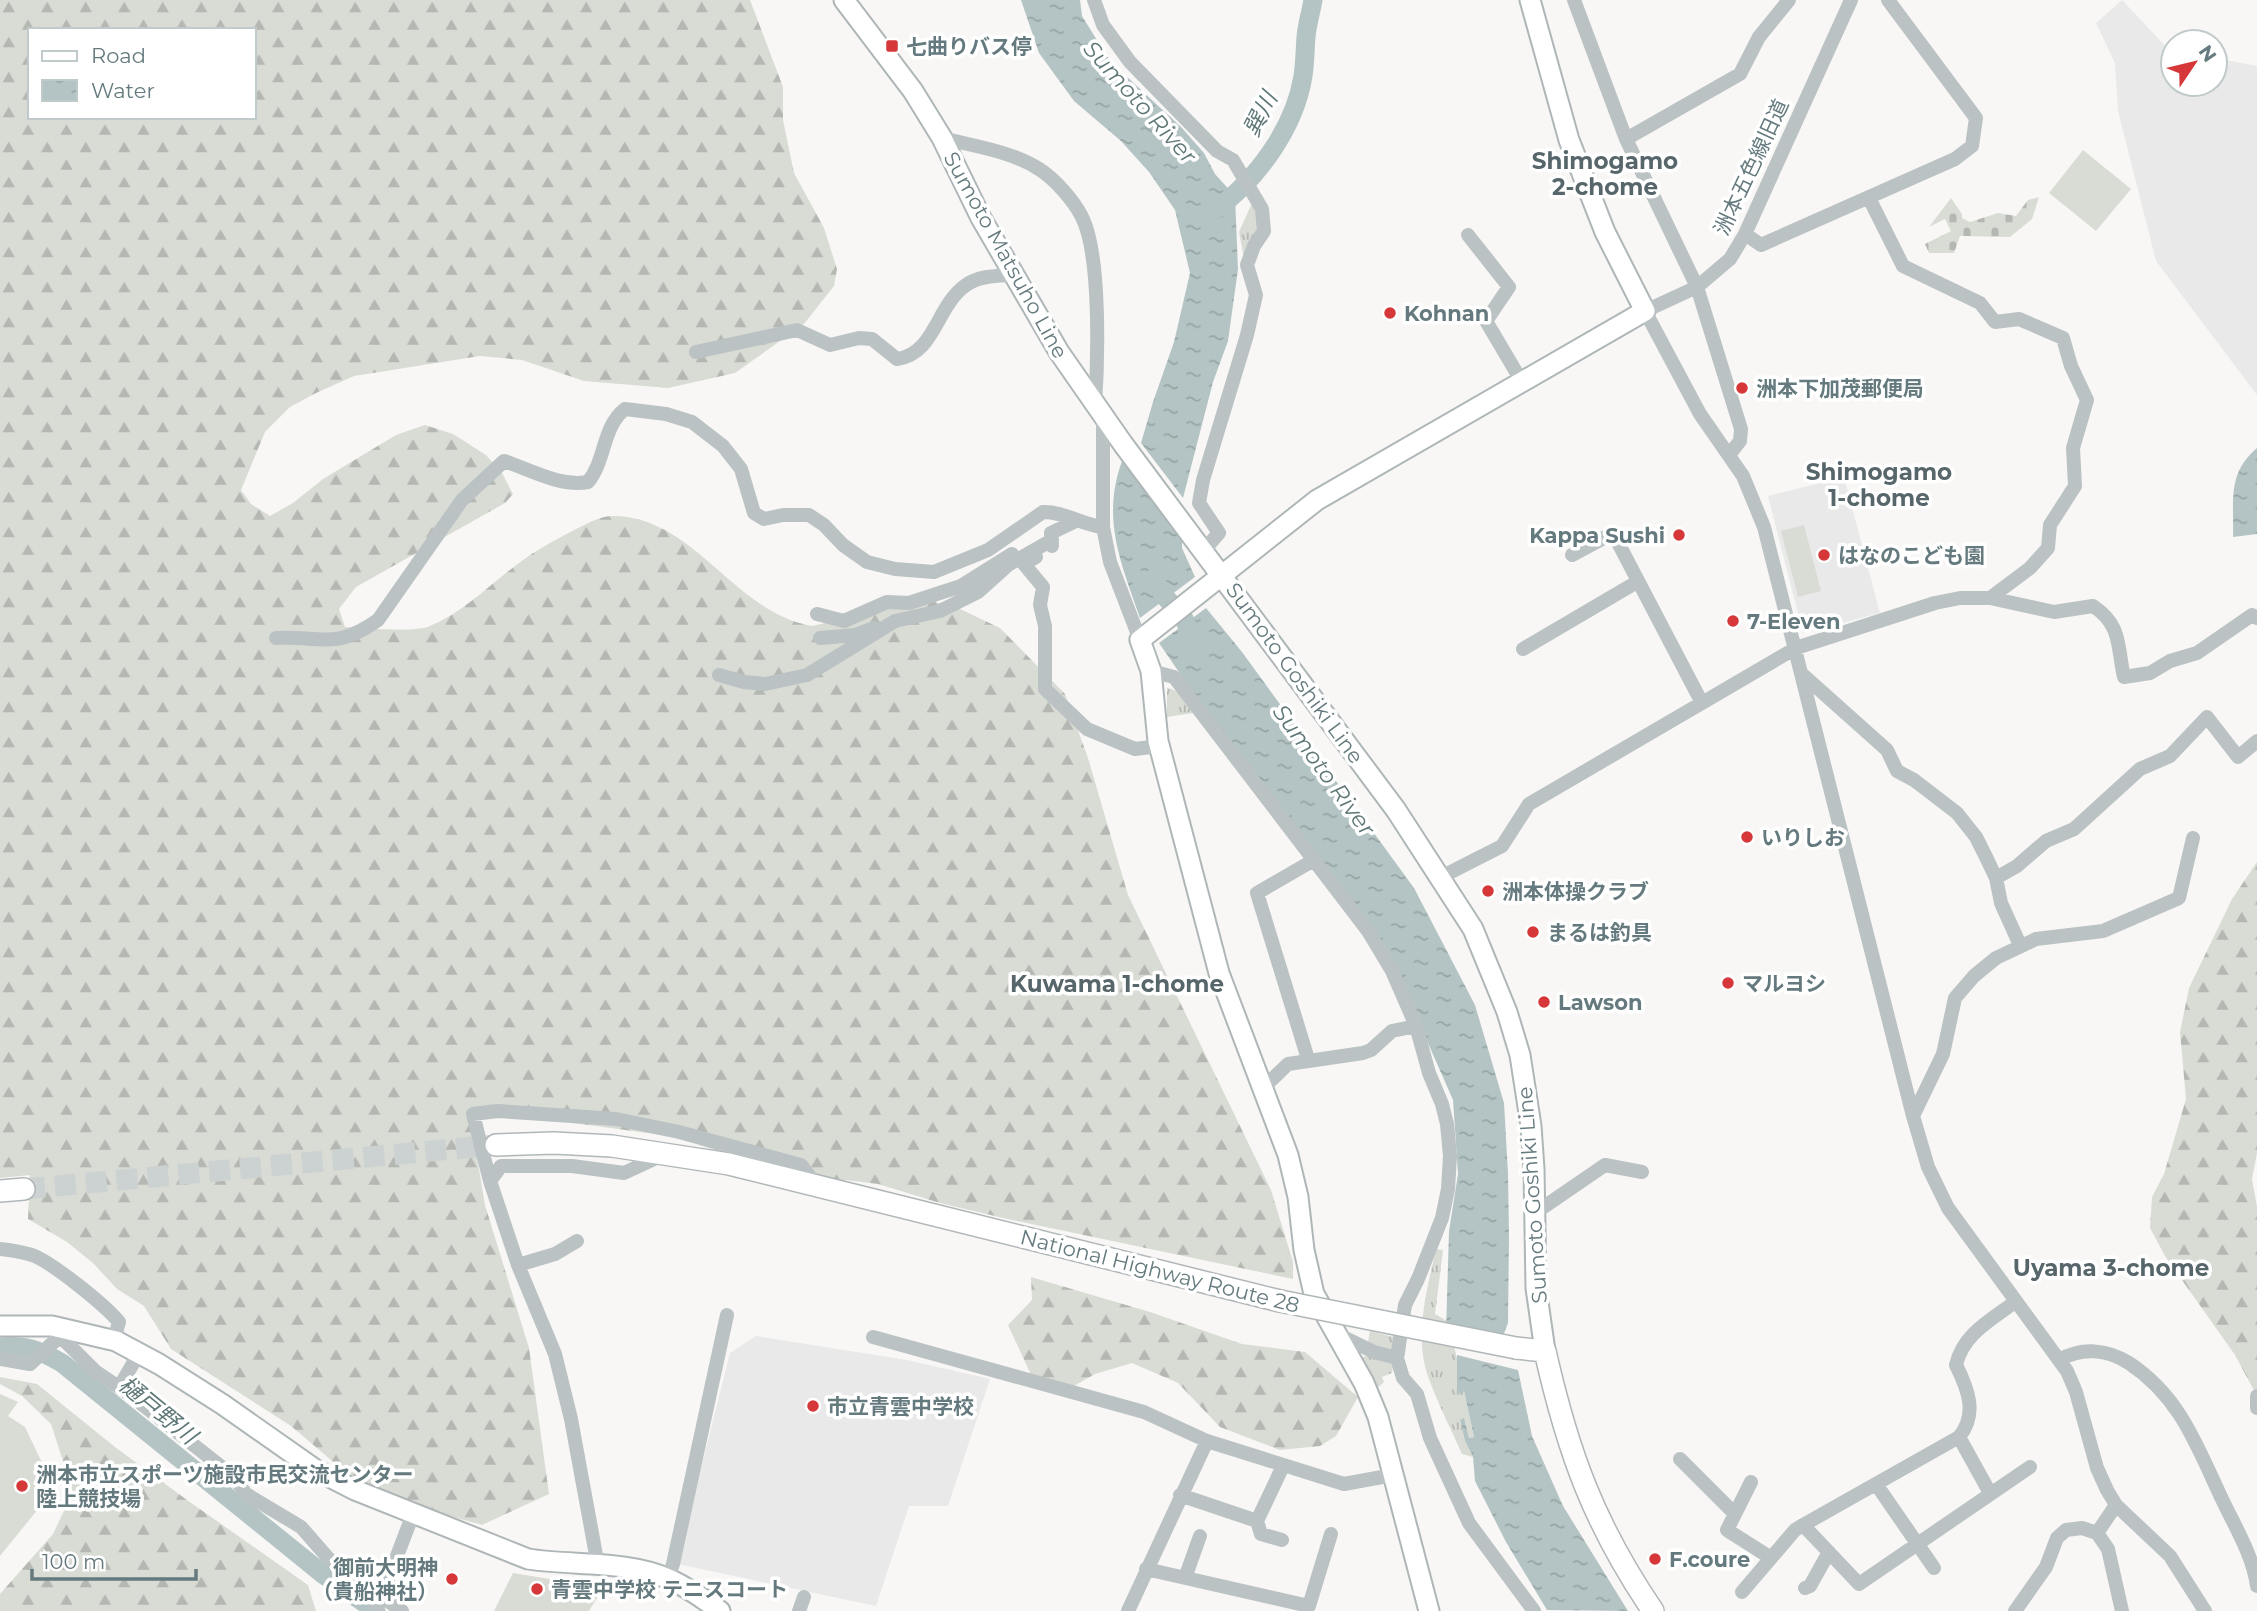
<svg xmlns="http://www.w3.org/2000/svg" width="2257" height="1611" viewBox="0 0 2257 1611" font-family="Montserrat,'Noto Sans JP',sans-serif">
	<defs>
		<pattern id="grass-tufts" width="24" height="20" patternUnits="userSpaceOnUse" patternTransform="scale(1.75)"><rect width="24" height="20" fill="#d9dcd5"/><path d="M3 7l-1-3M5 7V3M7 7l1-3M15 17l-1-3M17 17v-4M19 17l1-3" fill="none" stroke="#b4b7b2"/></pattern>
		<pattern id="forest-firs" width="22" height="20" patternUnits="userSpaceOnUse" patternTransform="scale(1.75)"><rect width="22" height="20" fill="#d9dcd5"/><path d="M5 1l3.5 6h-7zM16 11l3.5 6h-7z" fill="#b4b7b2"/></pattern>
		<pattern id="cemetery-stones" width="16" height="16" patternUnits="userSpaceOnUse" patternTransform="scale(1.75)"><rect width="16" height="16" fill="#d9dcd5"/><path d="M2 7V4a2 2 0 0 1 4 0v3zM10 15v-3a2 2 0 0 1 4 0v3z" fill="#b4b7b2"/></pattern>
		<pattern id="water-ripples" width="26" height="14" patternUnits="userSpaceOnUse" patternTransform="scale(1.75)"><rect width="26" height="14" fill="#b4c4c4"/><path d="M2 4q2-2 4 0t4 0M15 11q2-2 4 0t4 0" fill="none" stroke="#96a4a4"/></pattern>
	</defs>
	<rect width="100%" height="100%" fill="#f8f7f5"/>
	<path fill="#e9e9e9" d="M2122,0L2169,50H2173V84H2215V58L2257,66V395L2156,261L2118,111L2115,63L2096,23Z
		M1844,477L1880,613L1803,633L1768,496Z
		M756,1336L907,1360L990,1379L948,1506H909L876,1606L677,1564L730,1353Z"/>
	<path fill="url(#grass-tufts)" d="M1252,203C1267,221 1253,241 1244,258L1239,232Z
		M1167,688C1180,689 1187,704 1194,713L1167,717Z
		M1436,1249L1443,1250L1435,1314L1449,1322L1474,1437L1469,1438L1464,1419L1460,1420L1465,1441L1473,1457L1462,1454C1451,1429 1438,1404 1429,1379C1413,1337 1427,1290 1436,1249Z
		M1370,1331L1406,1340L1405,1355L1367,1347Z
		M1369,1355L1394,1359L1392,1373L1382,1377L1384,1382L1373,1392L1360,1358Z"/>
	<path fill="url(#forest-firs)" fill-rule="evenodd" d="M0,0H750L783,87V120L794,173L824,228L837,269L834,286L804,324L735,373L668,388L584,381L522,360L480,356L354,376L316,393L290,407L265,432L241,490L251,504L270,516L293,503L323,479L396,435L425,425L453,434L486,455L502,473L513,494L505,503L356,587L339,609L345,627C365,628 414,633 430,626C468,610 496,578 530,555C544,546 560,537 576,529C588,523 601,515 616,516C696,519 735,613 812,626L926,600L956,607L1000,628L1065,694L1088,758L1128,895L1271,1190L1293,1262V1279L1003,1218L940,1203L878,1184L846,1180L822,1183L784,1175L677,1137L469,1109L485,1205L529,1348L549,1494L482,1525L371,1494L291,1426L171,1349L144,1306L117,1289L94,1264L67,1242L28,1219L30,1175L0,1178ZM30,30H254V117H30Z
		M2257,862V1153L2252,1179L2257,1207V1396L2235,1355L2165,1256L2150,1228L2152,1197L2164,1174L2186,1099L2180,1032L2189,988L2232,899Z
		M1031,1277L1150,1312L1242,1344L1305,1352L1358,1397L1336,1436L1320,1446L1280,1450L1220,1427L1178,1383L1132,1363L1095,1374L1065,1391L1033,1379L1008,1325L1032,1300Z
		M0,1377L37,1384L115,1447L187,1500L308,1585L316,1611H0V1594L53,1534L73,1492L51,1424L22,1396L0,1384Z"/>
	<path fill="url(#cemetery-stones)" d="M2039,197L2032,219L2010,237L1960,236L1954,253H1929L1925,244L1951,231L1945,219L1929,227L1951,198L1962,214V218L1970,222L1998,213L2016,216L2028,200Z"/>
	<path fill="#d9dcd5" d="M2083,150L2131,189L2096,231L2049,193Z
		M1804,525L1821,591L1798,597L1781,531Z
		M0,1394L18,1402L8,1416L25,1427L45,1469L43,1503L0,1556Z
		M513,1573L568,1582L601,1591L589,1611H494Z"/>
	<path fill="url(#water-ripples)" d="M1021,0H1080L1082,16L1110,61L1182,128L1204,153L1215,174L1235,196L1238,269L1228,341L1213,382L1183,498L1141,443L1153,402L1174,342L1190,273L1175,210L1149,172L1121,141L1074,101L1039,53Z
		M2257,448V534L2233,537C2234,501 2227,473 2257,448Z
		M1122,461L1182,535V548L1195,577L1140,618C1121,563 1101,519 1122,461Z
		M1206,608L1242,652L1414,888L1475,1005L1504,1103L1508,1173L1509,1237L1508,1323L1501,1341L1446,1331L1449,1231L1458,1174L1453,1100L1391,959L1233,751L1159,643Z
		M1457,1355L1518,1370L1532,1436L1563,1506L1628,1611L1547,1610L1506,1542L1475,1481L1473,1457L1465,1441L1460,1420L1464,1418L1469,1438L1474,1437L1464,1391L1457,1395Z"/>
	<path fill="#f8f7f5" d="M1138,440L1184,501L1180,500L1138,445Z"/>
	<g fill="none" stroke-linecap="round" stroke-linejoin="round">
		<path stroke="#b4c4c4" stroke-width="19" d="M1215,210C1257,180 1295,127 1303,76C1305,63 1305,50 1306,37C1307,25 1311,12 1313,0
			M1154,578L1162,593L1184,619L1197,647
			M0,1347C27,1345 39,1350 62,1363L324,1575L376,1611"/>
		<path stroke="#ccd2d1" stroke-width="21" stroke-dasharray="21 10" stroke-linecap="butt" d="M24,1189L496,1145"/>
		<g stroke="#afb6b8" stroke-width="23">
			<path id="major" d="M844,0L913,91L942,138L981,218L1059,352L1123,444L1396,810L1473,929L1507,1012L1520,1055L1531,1126L1534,1169L1536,1288L1545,1351
				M0,1326H52L116,1341L159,1364L222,1404L316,1470L355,1490L528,1559C572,1566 628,1560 669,1579C687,1587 704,1599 720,1611
				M1429,1611L1378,1417L1364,1383L1314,1294L1304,1250L1298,1197L1288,1155L1219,973L1158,741L1151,671L1140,640L1317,500L1645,311L1605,232L1569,140L1530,0"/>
		</g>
		<g stroke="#b1b7b9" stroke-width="24">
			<path id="highway" d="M496,1145L554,1143L612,1146L729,1164L1280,1301
				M0,1191L24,1189
				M1516,1348L1545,1351C1568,1453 1594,1524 1653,1611"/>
		</g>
		<path stroke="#bbc2c3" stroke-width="14" d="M1094,0L1103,25L1130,62L1217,151L1233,160L1262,209L1264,231L1254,246L1247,265L1256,295L1247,335L1203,480L1199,503L1219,533L1204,550
			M1574,0L1626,139L1697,287L1741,429L1740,441L1729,455
			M1851,0L1745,234L1730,259L1697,287L1645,311L1700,414L1743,476L1764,527L1913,1116L1928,1167L1948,1208L2067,1371L2076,1392L2097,1468L2107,1490L2116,1505L2170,1556L2205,1611
			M942,138C973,146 1011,151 1039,169C1055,179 1074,201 1082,217C1101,255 1098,360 1095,405
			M1626,139L1740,74L1759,37L1789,0
			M1869,198L1903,266L1980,303L1995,322L2019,319L2063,338L2071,366L2087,400L2073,448L2075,486L2050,525L2048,548L2030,568L1990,598
			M1745,234L1761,245L1955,159L1972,146L1976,118L1888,0
			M1468,235L1509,287L1486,321L1522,382
			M696,352L797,330L830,345L859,338L872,339L897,359C935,354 936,306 966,285C980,275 999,276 1015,275
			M1103,416V527L1110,562L1140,640
			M1052,546L1051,533L1076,521
			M1572,555L1613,533L1702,703
			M1036,557L1024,564L1043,587L1040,605L1045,626V689L1087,729L1135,749L1159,746
			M817,614L844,621L887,602L909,603L961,586L1012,554
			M276,638C322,636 336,650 378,620L462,500L504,461C531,470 560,487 588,482C606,460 602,427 625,409L666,414L692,422L723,446L741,469L754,513L764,519L783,515H809L824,525L843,545L867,562L895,569L934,572L988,550L1043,512C1063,511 1082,525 1103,527
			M820,638L855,635L874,628
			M1523,649L1637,582
			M1151,671L1174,677L1368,931L1392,971L1416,1026L1429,1073L1442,1104L1447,1124L1450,1156L1448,1189L1442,1218L1418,1279L1405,1305L1397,1358L1403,1378L1417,1394L1430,1438L1469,1523L1534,1611
			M719,675L744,682L765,684L807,675L895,621L940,611L978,592L1008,565L1052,540
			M1803,675L1887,750L1897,771L1914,780L1957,813L1976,837L1986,857L1996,878L2001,903L2020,945
			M1441,877L1502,846L1529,804L1796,648L1935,603L1960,598H1990L2054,612L2093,606C2122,625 2117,646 2124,677L2150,673L2170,661L2197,653L2252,615L2257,618
			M1996,878L2017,866L2046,841L2074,829L2140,769L2170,756L2207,717L2238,757L2257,741
			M1308,1059L1257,893L1314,860
			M1263,1088L1288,1064L1363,1053L1371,1050L1392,1031L1416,1026
			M1913,1116L1943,1054L1955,998L1974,976L1996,958L2036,939L2103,931L2179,898L2193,838
			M490,1181L501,1166H572L624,1173L665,1154
			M1535,1213L1605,1165L1642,1172
			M0,1249C11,1250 22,1252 32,1255C52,1262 106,1306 119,1322L114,1340
			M518,1265L555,1254L577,1241
			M2015,1302C1991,1320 1963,1334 1956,1365C1968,1389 1978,1414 1959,1437L1803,1525L1859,1584L2030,1467
			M1337,1334L1374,1352L1397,1358
			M873,1337L1144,1412L1207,1441L1344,1484L1393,1475
			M0,1359L30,1364L58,1338L65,1341L95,1371L129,1394L233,1476L246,1494L301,1527L329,1559L402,1611
			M2059,1360C2082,1347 2107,1349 2129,1363C2180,1397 2196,1444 2221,1497C2234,1525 2253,1555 2257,1586
			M120,1386L139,1353
			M2257,1396V1408
			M1959,1437L1990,1493
			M1680,1459L1735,1514
			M1751,1482L1727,1530L1771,1558
			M1876,1484L1934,1568
			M1180,1495L1257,1521L1261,1534L1282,1540
			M1257,1521L1283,1466
			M2097,1533L2116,1505
			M598,1566L571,1419L555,1354L518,1265L490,1181L473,1114L498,1111L616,1119L679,1132L801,1165L816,1185
			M1146,1569L1309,1606L1331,1534
			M668,1578L673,1564L727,1315
			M1185,1578L1200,1536
			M1805,1588L1810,1586L1829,1552
			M1742,1592L1795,1530L1803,1525
			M376,1611L413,1514
			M799,1611L804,1597
			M1128,1611L1207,1441
			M2015,1611L2046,1567L2057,1538L2066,1530L2082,1528L2097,1533L2108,1549L2122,1611"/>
		<use href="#major" stroke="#fff" stroke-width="19"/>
		<use href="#highway" stroke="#fff" stroke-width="21"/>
		<g stroke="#b1b7b9" stroke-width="24" stroke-linecap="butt">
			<path id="highway-bridge" d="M1280,1301L1516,1348"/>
		</g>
		<use href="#highway-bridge" stroke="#fff" stroke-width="21"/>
	</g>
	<g fill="#d63738" stroke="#fff" stroke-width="2.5">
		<rect x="885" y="39" width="14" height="14" rx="3.5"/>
		<circle cx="1390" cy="313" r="7"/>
		<circle cx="1742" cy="388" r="7"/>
		<circle cx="1679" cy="535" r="7"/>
		<circle cx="1824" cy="555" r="7"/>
		<circle cx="1733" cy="621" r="7"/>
		<circle cx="1747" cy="837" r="7"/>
		<circle cx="1488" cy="891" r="7"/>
		<circle cx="1533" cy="932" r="7"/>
		<circle cx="1728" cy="983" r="7"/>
		<circle cx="1544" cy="1002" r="7"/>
		<circle cx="813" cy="1406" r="7"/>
		<circle cx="22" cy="1486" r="7"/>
		<circle cx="1655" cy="1559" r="7"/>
		<circle cx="452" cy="1579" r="7"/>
		<circle cx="537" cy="1589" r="7"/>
	</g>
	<g text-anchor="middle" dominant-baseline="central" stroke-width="7" stroke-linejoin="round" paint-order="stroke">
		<g font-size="21" font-weight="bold" fill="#657a7e" stroke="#fff" text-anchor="start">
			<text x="906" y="46">七曲りバス停</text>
			<text x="1404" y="313">Kohnan</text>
			<text x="1756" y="388">洲本下加茂郵便局</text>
			<text x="1665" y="535" text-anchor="end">Kappa Sushi</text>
			<text x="1838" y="555">はなのこども園</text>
			<text x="1747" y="621">7-Eleven</text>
			<text x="1761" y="837">いりしお</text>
			<text x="1502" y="891">洲本体操クラブ</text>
			<text x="1547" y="932">まるは釣具</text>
			<text x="1742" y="983">マルヨシ</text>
			<text x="1558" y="1002">Lawson</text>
			<text x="827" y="1406">市立青雲中学校</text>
			<text x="36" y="1474">洲本市立スポーツ施設市民交流センター<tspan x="36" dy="24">陸上競技場</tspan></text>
			<text x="1669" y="1559">F.coure</text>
			<text x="438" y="1567" text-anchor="end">御前大明神<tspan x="438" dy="24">（貴船神社）</tspan></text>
			<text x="551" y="1589">青雲中学校 テニスコート</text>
		</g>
		<g font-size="21" fill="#657a7e" stroke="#fff">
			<text transform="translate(1751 167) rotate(-65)">洲本五色線旧道</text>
			<text transform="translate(1006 255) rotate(61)">Sumoto Matsuho Line</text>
			<text transform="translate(1295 673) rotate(54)">Sumoto Goshiki Line</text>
			<text transform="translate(1532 1195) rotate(-94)">Sumoto Goshiki Line</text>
			<text transform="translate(1160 1271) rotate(14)">National Highway Route 28</text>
		</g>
		<g font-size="23" font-style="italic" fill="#607878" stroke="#fff">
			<text transform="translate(1140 102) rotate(48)">Sumoto River</text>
			<text transform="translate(1260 114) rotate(-63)">巽川</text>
			<text transform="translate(1324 770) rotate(54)">Sumoto River</text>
			<text transform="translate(158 1410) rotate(39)">樋戸野川</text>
		</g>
		<g font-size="23" font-weight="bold" fill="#57666a" stroke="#fff">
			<text x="1605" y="161">Shimogamo<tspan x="1605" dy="26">2-chome</tspan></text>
			<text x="1879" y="472">Shimogamo<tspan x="1879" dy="26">1-chome</tspan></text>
			<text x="1117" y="984">Kuwama 1-chome</text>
			<text x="2111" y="1268">Uyama 3-chome</text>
		</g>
	</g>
	<rect x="28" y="28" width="228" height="91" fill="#ffffff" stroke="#c1cacb" stroke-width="2"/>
	<rect x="42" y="51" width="35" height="10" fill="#ffffff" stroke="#c1cacb" stroke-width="2"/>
	<text x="91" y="63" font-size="21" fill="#657a7e">Road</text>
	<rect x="42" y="80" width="35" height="21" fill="url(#water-ripples)" stroke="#c1cacb" stroke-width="2"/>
	<text x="91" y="98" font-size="21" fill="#657a7e">Water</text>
	<g transform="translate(2194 63) rotate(55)"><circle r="33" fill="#ffffff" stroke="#c1cacb" stroke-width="2"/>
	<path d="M0-5L12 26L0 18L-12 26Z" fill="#d63738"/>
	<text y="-10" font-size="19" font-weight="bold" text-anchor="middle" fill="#657a7e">N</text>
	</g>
	<path d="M32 1569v10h164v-10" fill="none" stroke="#657a7e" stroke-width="3.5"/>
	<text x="42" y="1569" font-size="21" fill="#657a7e" stroke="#ffffff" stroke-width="5" paint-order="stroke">100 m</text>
</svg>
